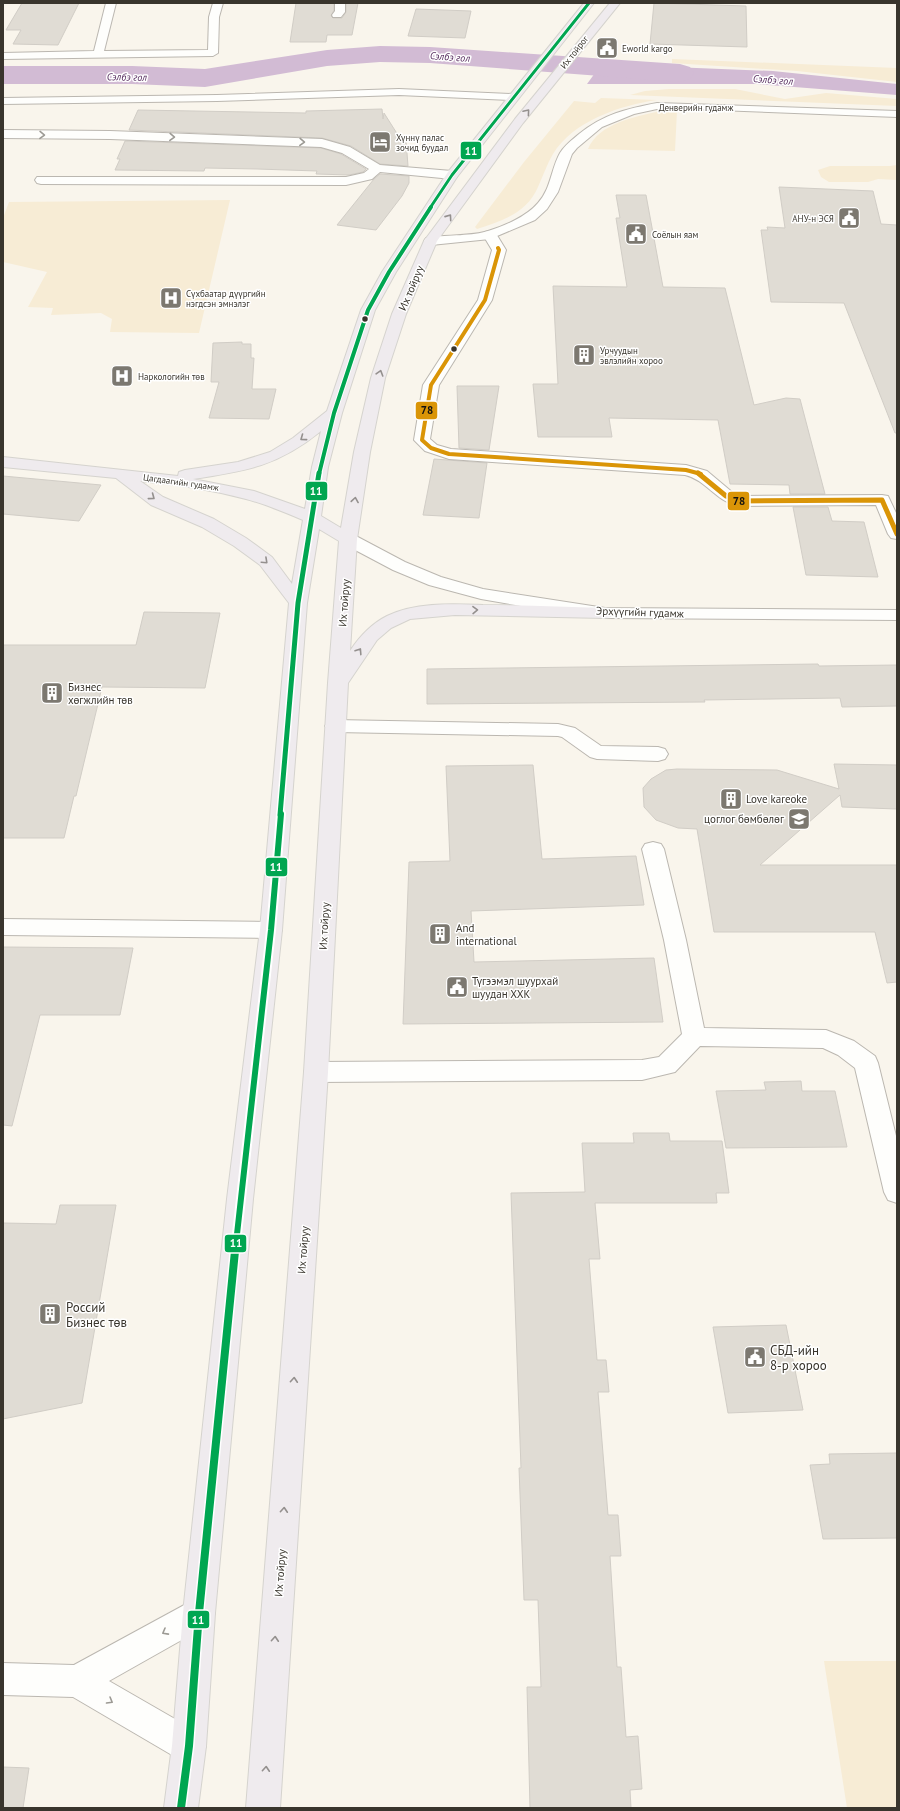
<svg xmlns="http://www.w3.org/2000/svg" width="900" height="1811" viewBox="0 0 900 1811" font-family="'PT Sans',sans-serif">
	<rect width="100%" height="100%" fill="#f9f5ec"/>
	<path fill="#f7ecd5" d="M672,59L897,68V82L797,71L672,63Z
		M669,89H735L785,99L826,93L897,99V106L630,95L645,91Z
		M601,98L657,100C621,105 573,121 553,154C547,164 543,176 538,187C527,213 502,221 477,229L475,227L524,162L574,101L595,103Z
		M660,111H677L675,151L588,149C599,123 635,117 660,111Z
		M897,165V180L878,179L868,182H829L821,177L818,170L830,166H890Z
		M230,200L199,333L110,332L112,319L101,313L51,315L53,308L28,307L47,272L3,262V218L9,202Z
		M824,1661H897V1808H847Z"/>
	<path fill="#d2bbd4" d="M603,62L672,67L773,71L897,84V95L756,84H587Z"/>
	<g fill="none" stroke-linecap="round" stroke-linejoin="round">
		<path fill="#d2bbd4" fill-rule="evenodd" d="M380,46L430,47L680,64L690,67L694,73L690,79L680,82L430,63L380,62L327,66L205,87L132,84H3V66H132L205,69L327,50Z"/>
	</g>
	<path fill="#e0dcd4" stroke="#d1cdc6" d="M22,3H79L58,45L13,44L21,30H6Z
		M296,3H334V10L331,16L333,18H342L346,12V3H358L352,35H327L326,42H290Z
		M654,3L746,6L747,47L650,44Z
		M416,9L471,11L465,38L408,36Z
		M382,109L383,119L384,113L403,143L406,140L408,166L380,164L351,146L322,138L129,130L138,110L306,113V111Z
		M125,141L321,148L341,154L366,169L363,172L349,175L316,174L317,171L257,169L205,168L204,171L115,170L120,159H117Z
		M380,174L409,176V183L402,196L376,230L337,225L374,179Z
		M779,187L873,191L881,224L897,225V433H895L844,303L771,302L761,230H768L767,227L785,228Z
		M616,195H646L663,287L725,288L754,405L786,398L800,399L825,494H790L789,485L730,484L718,420L609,418L612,437H538L533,384H558L553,286L627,287L616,218H620Z
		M242,342V344H251V358H254L252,389H276L269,419L209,418L219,382H211L213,343Z
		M457,386H499L489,450L459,448Z
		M434,459L487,463L479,518L423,515Z
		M3,476L101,485L79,521L3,514Z
		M793,507H828L832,521L864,522L878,577L806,575Z
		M144,612L220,613L205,688L102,687L76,796H74L64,838H3V645H136Z
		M818,664L819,666L897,665V706L842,707L840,698L704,700L705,702L427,704V669Z
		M834,764L897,765V809L842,807L840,795L760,865H897V982L887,983L875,932H714L697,829L678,828L656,820L644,807L643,788L651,779L666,770L677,769L777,770L839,789Z
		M533,765L542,859L636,856L644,905L471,911L474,962L654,958L663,1022L403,1024L409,862L450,861L446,766Z
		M3,947L133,948L120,1015H40L12,1126L3,1125Z
		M801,1081L802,1091H835L847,1147L726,1148L716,1091L766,1090L764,1082Z
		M633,1133H669L670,1141H722L729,1193H716L717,1203H595L600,1259H589L597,1360H606L609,1392H598L608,1515H618L621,1556H610L617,1667H621L626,1737L638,1736L642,1789L630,1790L631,1808H530L527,1687H541L538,1600H524L519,1468H521L511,1193L585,1192L582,1143H634Z
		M60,1205H116L82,1403L3,1419V1223L56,1224Z
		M786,1325L803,1410L728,1413L713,1327Z
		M897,1453V1538L823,1539L810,1465L830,1464L829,1454Z
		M3,1767L29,1768L23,1808H3Z"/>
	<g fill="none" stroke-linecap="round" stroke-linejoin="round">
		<g stroke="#bbb7b0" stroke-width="2">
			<path id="street" d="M106,3H116L104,51L208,50L209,17L213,3H223L219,17L218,53L213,56L3,59V53L94,51Z
				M335,3H345V12L341,17H333L332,15L335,11Z
				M399,89L512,94L518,97L512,100L399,95L217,101L3,104V98L217,95Z
				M3,130L110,131L322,139L350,147L380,165L452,171L456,172L458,175L456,178L452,179L380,172L372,179L346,185L41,184L37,183L35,180L37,177H346L364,173L369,169L342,153L321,147L110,139L3,138Z
				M490,231L495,232L506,250L492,300L439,385L430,439L437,445L451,449L686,465L707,471L732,492L740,496L882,495L888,496L897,515V539L891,538L888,534L876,505L737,506C715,500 706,480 685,475L449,459L425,451L414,440L423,385L478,300L492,250L483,235L485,232Z
				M335,720L558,724L575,728L601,746L658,747L665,749L668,754L665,759L658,761L597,759L590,757L562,737L558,736L335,732L328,730L325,726L328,722Z
				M653,842L661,844L664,849L686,940L704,1028L826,1030L854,1041L875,1056L878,1063L897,1140V1203L888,1200L884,1192L855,1068L838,1055L823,1048L700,1046L675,1072L642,1080L316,1082L307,1079L304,1072L307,1065L316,1062L642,1060L659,1057L682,1034L664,940L642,849L645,844Z
				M3,919L271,922L279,924L282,930L279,936L271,938L3,935Z
				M199,1597L210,1602L215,1613L210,1624L109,1681L201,1734L206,1746L201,1758L189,1763L177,1758L73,1697L3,1695V1663L74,1665Z"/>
		</g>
		<g stroke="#bbb7b0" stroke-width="2">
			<path id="secondary" d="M657,103L897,111V117L691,109H657L634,114L602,127L577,148L572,154L558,192L547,209L535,220L490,239L431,245L426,244L424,241L426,238L431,237C447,235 474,236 488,231C505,226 527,216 538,203C551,189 551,169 560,153C565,145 572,140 579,134C604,114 626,109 657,103Z
				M348,534L354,535L405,562L441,577L483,589L605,608L897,610V620L605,618L533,608L481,599L429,585L393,570L342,543L339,539L342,535Z"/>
		</g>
		<g stroke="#d5d3ce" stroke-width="2">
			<path id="primary" d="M584,3H594L457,177L396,272L375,310L342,413L328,467L321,516L341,528L354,452L371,378L392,314L424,241L515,119L610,3H620L523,123L437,241L406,314L385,378L370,452L357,539L350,651C360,636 371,624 387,616C416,602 452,604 483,605C524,605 564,607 605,608L611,609L614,613L611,617L605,618L455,615L410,619L391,628L377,640L348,683L328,1072L280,1808H246L304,1072L328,683L339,541L319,529L307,603L282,930L253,1199L215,1613L206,1746L198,1808H164L172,1746L183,1613L227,1199L260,930L289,603L260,565L234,546L202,527L151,505L116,478L3,467V457L178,476L179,472L185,470L238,462L270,452L293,438L327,411L361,310L382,272L448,172ZM321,431L312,467L305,509L254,491L193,479C247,471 278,466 321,431ZM140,481C175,484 212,490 246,499C265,504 284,512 303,520L292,584L272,557L246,538L214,519L163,497Z"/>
		</g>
		<use href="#street" fill="#fefefc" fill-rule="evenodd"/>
		<use href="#secondary" fill="#fefefc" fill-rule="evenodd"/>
		<use href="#primary" fill="#efebee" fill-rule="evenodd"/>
		<g stroke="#fff" stroke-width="4.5">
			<path id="bus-1-far4" d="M430,208L452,175L589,3"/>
		</g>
		<g stroke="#fff" stroke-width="6">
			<path id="bus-1-far3" d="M319,474L334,413L368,310L389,272L431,207"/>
		</g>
		<g stroke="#fff" stroke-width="8">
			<path id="bus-1-far2" d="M280,815L298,603L319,473"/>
		</g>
		<g stroke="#fff" stroke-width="10">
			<path id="bus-1-far1" d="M235,1252L271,930L281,814"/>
		</g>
		<g stroke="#fff" stroke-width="11">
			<path id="bus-1" d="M181,1808L189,1746L199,1613L235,1251"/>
		</g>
		<g stroke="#fff" stroke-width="6">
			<path id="bus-2-far1" d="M498,248L499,250L485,300L431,385L422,440L431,448L449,454L686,470L701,474"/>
		</g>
		<g stroke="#fff" stroke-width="8">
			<path id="bus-2" d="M698,473L726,496L737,501L882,500L897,534"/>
		</g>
		<use href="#bus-1-far4" stroke="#00a651" stroke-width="3"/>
		<use href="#bus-1-far3" stroke="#00a651" stroke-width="4"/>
		<use href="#bus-1-far2" stroke="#00a651" stroke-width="5"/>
		<use href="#bus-1-far1" stroke="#00a651" stroke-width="6"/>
		<use href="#bus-1" stroke="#00a651" stroke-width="8"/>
		<use href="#bus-2-far1" stroke="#da9507" stroke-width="4"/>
		<use href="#bus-2" stroke="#da9507" stroke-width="5"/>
	</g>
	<defs><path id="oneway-chevron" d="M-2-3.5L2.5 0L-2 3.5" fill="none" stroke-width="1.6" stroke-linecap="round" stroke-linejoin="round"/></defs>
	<g stroke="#94908e">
		<use href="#oneway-chevron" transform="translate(527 112) rotate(-50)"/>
		<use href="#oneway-chevron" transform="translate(449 217) rotate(-55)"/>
		<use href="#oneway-chevron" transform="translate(380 373) rotate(-73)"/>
		<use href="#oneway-chevron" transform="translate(303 438) rotate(144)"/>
		<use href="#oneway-chevron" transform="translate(152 497) rotate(37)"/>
		<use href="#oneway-chevron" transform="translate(355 500) rotate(-81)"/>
		<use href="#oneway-chevron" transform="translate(265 561) rotate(43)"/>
		<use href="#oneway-chevron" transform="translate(475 610) rotate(-1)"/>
		<use href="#oneway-chevron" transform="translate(359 651) rotate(-57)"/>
		<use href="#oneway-chevron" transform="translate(294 1380) rotate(-86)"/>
		<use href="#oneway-chevron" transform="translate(284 1510) rotate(-86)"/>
		<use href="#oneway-chevron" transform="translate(275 1639) rotate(-86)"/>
		<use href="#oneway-chevron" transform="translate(266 1769) rotate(-86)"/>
	</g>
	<g stroke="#9c9a94">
		<use href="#oneway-chevron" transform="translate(42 135) rotate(1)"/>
		<use href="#oneway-chevron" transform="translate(172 137) rotate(2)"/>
		<use href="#oneway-chevron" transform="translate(302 142) rotate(2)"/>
		<use href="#oneway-chevron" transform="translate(165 1632) rotate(151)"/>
		<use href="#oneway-chevron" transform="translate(110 1701) rotate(30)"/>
	</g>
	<defs>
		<g id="civic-square" transform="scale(1.15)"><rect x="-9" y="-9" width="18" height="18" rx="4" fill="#7c7870" stroke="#fff"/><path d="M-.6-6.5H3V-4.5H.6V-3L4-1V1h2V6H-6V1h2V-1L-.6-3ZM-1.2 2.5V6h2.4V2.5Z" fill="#fff"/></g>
		<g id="hotel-square" transform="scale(1.15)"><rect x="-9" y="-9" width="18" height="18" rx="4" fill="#7c7870" stroke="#fff"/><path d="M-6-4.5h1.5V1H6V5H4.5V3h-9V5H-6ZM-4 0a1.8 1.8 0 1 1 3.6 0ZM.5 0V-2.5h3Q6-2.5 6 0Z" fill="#fff"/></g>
		<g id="hospital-square" transform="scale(1.15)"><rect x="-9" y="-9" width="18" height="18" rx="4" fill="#7c7870" stroke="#fff"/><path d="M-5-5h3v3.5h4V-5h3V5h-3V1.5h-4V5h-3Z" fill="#fff"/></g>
		<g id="building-square" transform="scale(1.15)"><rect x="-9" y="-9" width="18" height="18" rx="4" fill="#7c7870" stroke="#fff"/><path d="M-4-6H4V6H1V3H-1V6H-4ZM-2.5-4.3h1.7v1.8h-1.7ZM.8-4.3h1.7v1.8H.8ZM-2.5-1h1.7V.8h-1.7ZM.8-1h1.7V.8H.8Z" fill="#fff"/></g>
		<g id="school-square" transform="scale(1.15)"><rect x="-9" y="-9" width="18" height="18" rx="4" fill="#7c7870" stroke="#fff"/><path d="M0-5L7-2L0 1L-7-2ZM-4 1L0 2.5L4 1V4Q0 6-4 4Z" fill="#fff"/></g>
	</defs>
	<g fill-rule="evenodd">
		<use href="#civic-square" x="607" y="48"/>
		<use href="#hotel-square" x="380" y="142"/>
		<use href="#civic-square" x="849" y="218"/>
		<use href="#civic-square" x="636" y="234"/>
		<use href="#hospital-square" x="171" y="298"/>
		<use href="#building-square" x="584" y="355"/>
		<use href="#hospital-square" x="122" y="376"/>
		<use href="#building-square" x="52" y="693"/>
		<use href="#building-square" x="731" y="799"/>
		<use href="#school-square" x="799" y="819"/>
		<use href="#building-square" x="440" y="934"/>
		<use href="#civic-square" x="457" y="987"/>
		<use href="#building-square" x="50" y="1314"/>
		<use href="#civic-square" x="755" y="1357"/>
	</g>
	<g fill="#39352d" stroke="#fff" stroke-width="1.5">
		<circle cx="365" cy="319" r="3.5"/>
		<circle cx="454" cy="349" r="3.5"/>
	</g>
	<g text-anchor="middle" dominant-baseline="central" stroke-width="3" stroke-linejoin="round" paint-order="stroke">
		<g font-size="9" fill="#39352d" stroke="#fff" text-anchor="start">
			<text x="622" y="48">Eworld kargo</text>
			<text x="396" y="137">Хүннү палас<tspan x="396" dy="10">зочид буудал</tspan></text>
			<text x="834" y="218" text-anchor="end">АНУ-н ЭСЯ</text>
			<text x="652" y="234">Соёлын яам</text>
			<text x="186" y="293">Сүхбаатар дүүргийн<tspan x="186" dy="10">нэгдсэн эмнэлэг</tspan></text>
			<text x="600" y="350">Урчуудын<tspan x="600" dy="10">эвлэлийн хороо</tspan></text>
			<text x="138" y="376">Наркологийн төв</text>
		</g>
		<g font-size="9" fill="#39352d" stroke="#fff">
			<text transform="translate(574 52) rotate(-52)">Их тойрог</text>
			<text x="696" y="107">Денверийн гудамж</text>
			<text transform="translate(181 482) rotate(8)">Цагдаагийн гудамж</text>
		</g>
		<g font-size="10" font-style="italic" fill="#552b5e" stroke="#fff">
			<text transform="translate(450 57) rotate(4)">Сэлбэ гол</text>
			<text transform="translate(127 77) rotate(1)">Сэлбэ гол</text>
			<text transform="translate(773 80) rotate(4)">Сэлбэ гол</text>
		</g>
		<g font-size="11" fill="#39352d" stroke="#fff">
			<text transform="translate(411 288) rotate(-67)">Их тойруу</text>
			<text transform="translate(344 603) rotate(-86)">Их тойруу</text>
			<text transform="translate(640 612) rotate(2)">Эрхүүгийн гудамж</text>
			<text transform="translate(324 926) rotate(-87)">Их тойруу</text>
			<text transform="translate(303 1250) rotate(-86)">Их тойруу</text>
			<text transform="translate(280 1573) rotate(-86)">Их тойруу</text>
		</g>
		<g font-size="11" fill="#39352d" stroke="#fff" text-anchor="start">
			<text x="68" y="687">Бизнес<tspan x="68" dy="13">хөгжлийн төв</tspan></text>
			<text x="746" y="799">Love kareoke</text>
			<text x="784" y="819" text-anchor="end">цоглог бөмбөлөг</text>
			<text x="456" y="928">And<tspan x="456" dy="13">international</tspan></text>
			<text x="472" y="981">Түгээмэл шуурхай<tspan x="472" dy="13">шуудан ХХК</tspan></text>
		</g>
		<g font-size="13" fill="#39352d" stroke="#fff" text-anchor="start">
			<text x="66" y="1307">Россий<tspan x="66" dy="15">Бизнес төв</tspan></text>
			<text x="770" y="1350">СБД-ийн<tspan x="770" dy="15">8-р хороо</tspan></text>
		</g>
	</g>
	<g stroke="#fff" stroke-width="1.5">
		<rect x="460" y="141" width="22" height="19" rx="4" fill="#00a651"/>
		<rect x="415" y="401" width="23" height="19" rx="4" fill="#da9507"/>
		<rect x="305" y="481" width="23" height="20" rx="4" fill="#00a651"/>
		<rect x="727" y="491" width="23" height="20" rx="4" fill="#da9507"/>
		<rect x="265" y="857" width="23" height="20" rx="4" fill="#00a651"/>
		<rect x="224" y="1234" width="23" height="19" rx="4" fill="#00a651"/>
		<rect x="187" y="1610" width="23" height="19" rx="4" fill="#00a651"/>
	</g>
	<g font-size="11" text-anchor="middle" font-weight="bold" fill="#fff">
		<text x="471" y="155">11</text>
		<text x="316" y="495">11</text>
		<text x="276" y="871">11</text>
		<text x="236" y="1247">11</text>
		<text x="198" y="1624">11</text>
	</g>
	<g font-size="11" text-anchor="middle" font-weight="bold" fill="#111">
		<text x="427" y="414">78</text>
		<text x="739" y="505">78</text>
	</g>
	<rect width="900" height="1811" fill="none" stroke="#39352d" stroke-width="8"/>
</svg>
